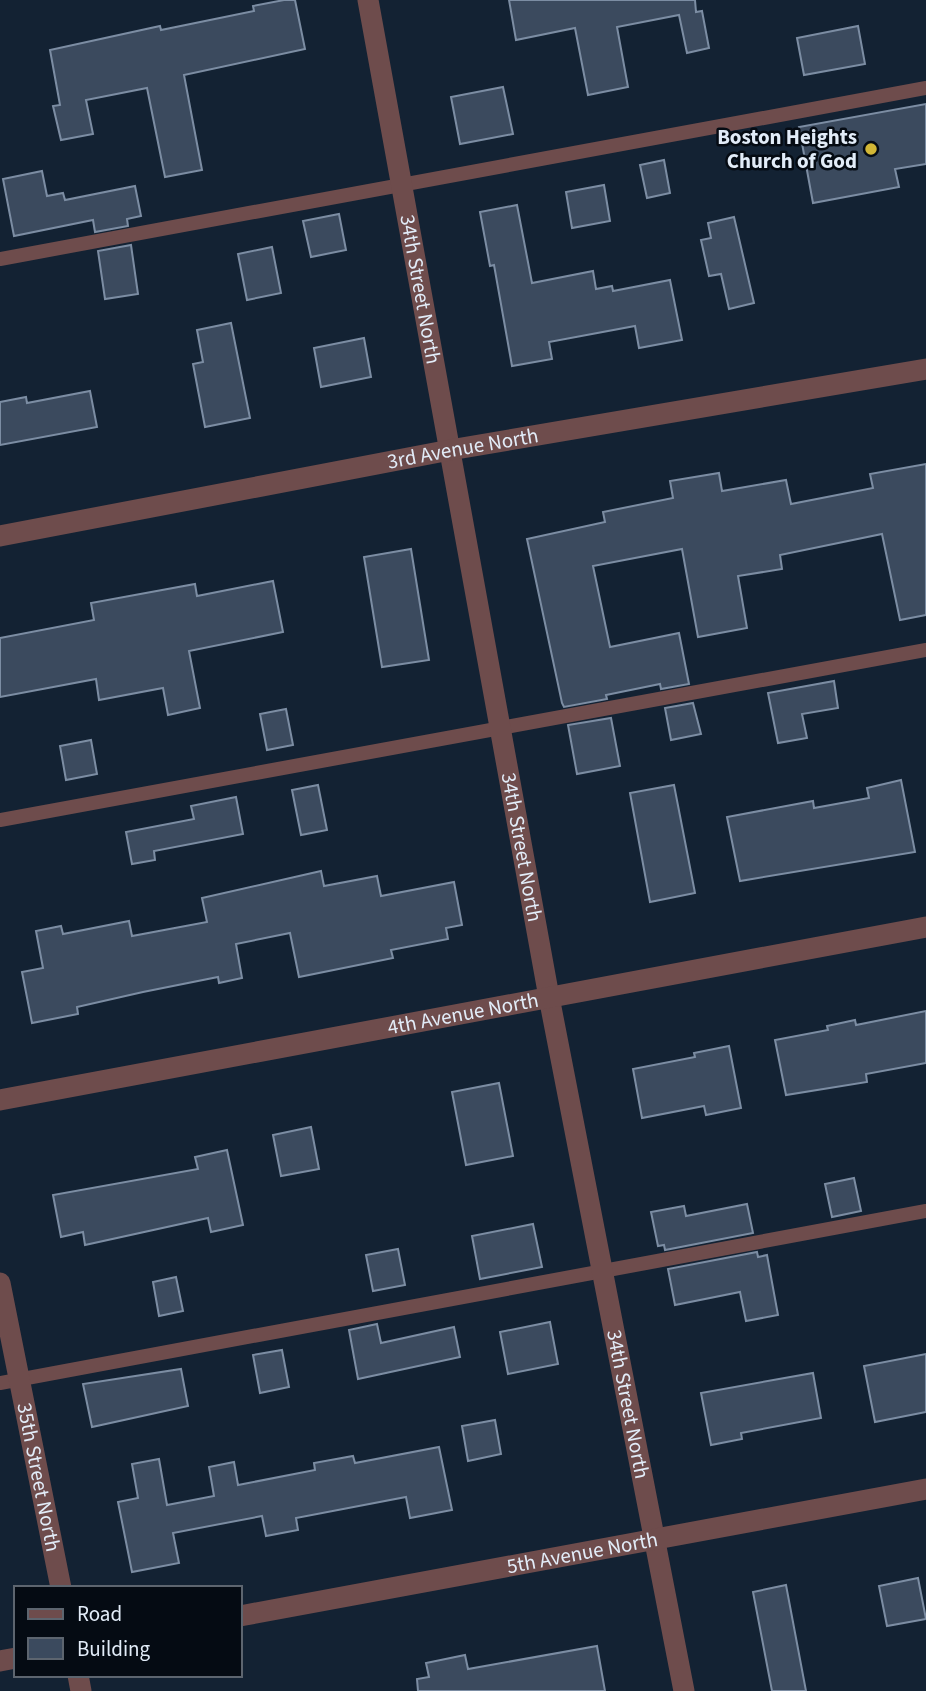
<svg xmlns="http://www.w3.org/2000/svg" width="926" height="1691" viewBox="0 0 926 1691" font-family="'Source Sans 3',sans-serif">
	<rect width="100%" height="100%" fill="#132233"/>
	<path fill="#3b4a5e" stroke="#7c8da3" stroke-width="2" d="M284,0H295L305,49L184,75L202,170L165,177L147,88L86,100L93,134L61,140L53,106L60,105L50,50L160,26L161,30L254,11L253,6Z
		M509,0H695L696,12L702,11L709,48L687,53L679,15L617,27L628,87L588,95L575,28L516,40Z
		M858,26L865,64L804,75L797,38Z
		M503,87L513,134L460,144L451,97Z
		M926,104V164L895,169L899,187L813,203L799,127Z
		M664,160L670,193L647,198L640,165Z
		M42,171L47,196L63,193L65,200L135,186L141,216L127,219L128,226L95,232L93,220L14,236L3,179Z
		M604,185L610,221L572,228L566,192Z
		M517,205L532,283L593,271L596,289L612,286L613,291L670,280L682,340L639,348L635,326L549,342L552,359L512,366L494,265L490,266L480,212Z
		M339,214L346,250L311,257L303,221Z
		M734,217L754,303L729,309L721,274L709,276L701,240L711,238L708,223Z
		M131,245L138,294L105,299L98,251Z
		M272,247L281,293L247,300L238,254Z
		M231,323L250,418L205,427L193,364L203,362L197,330Z
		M364,338L371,377L321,387L314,348Z
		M90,391L97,427L0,445V402L26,397L27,403Z
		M926,464V615L900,620L882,534L780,555L782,569L738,576L747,628L698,637L682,549L593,566L610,647L679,633L689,684L661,689L660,684L606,695L607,699L564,707L562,703L527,539L605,522L603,512L673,498L670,481L719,473L722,491L786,480L791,504L873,488L870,474Z
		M411,549L429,660L382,667L364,557Z
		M273,581L283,632L189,651L200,708L168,715L163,688L99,700L96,679L0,697V638L94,620L91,603L195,584L197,596Z
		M834,681L838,708L802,714L807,738L778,743L768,693Z
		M693,703L701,734L671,740L665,708Z
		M286,709L293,745L267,750L260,714Z
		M611,718L620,766L577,774L568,725Z
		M91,740L97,774L66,780L60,746Z
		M901,780L915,852L740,881L727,817L813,801L814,808L869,798L867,788Z
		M318,785L327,830L301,835L292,790Z
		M674,785L695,893L650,902L630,793Z
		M236,797L243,834L154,851L155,860L132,864L126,832L194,819L191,806Z
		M321,871L324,886L377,876L381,896L454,882L462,925L446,928L448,939L391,950L393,958L299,977L290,933L236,944L242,978L219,983L218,977L143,992L77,1007L78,1014L32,1023L22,972L43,968L36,931L61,926L63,934L129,921L132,936L207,922L202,898Z
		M926,1011V1063L866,1074L867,1082L786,1095L775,1040L828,1030L827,1026L855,1020L856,1025Z
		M729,1046L741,1108L706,1115L704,1106L642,1118L633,1069L695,1057L694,1053Z
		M499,1083L513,1156L466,1165L452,1092Z
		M311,1127L319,1169L281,1176L273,1135Z
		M227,1150L243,1225L211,1232L208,1218L85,1245L83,1232L61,1237L53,1195L198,1169L195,1157Z
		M854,1178L861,1211L832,1217L825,1184Z
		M747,1204L753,1233L665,1250L664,1245L658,1246L651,1212L684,1206L686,1216Z
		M533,1224L542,1267L480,1279L472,1236Z
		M398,1249L405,1285L373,1291L366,1255Z
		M757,1252L758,1257L767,1255L778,1315L746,1321L740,1292L675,1305L668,1269Z
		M176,1277L183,1311L159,1316L153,1282Z
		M550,1322L558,1364L508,1374L500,1332Z
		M377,1324L381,1343L454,1327L460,1357L358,1379L349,1330Z
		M282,1350L289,1387L260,1393L253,1355Z
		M926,1354V1412L875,1422L864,1366Z
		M181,1369L188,1406L92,1427L83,1384Z
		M813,1373L821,1418L741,1433L742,1439L711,1445L701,1393Z
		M495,1420L501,1454L468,1461L462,1426Z
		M439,1447L452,1510L410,1518L406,1497L296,1518L298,1530L266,1536L262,1516L173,1533L179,1563L132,1572L118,1502L138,1498L132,1464L159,1459L167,1505L214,1496L209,1467L234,1462L238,1485L315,1470L314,1463L353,1456L355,1463Z
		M918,1578L926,1619L887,1626L879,1586Z
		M786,1585L806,1691H772L753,1592Z
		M597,1646L605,1691H418L417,1679L429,1677L426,1663L465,1655L468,1669Z"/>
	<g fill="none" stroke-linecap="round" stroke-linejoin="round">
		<path stroke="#6e4c4c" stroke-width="14" d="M0,259L926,88
			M0,820L926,650
			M0,1383L926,1211"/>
		<g stroke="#6e4c4c" stroke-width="21">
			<path id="s1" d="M368,0L549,997L684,1691"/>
			<path id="s2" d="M0,536L450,450L926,369"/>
			<path id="s3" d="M0,1100L926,927"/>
			<path id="s4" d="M0,1283L61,1588"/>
			<path id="s5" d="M240,1616L926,1489"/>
			<path d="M0,1661L16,1658"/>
			<path d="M78,1675L81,1691"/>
		</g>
	</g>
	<circle fill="#d2b736" stroke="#050b13" stroke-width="2.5" cx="871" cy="149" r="7"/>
	<g text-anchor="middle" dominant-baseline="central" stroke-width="5" stroke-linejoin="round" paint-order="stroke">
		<g font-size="21" font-weight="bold" fill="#e2ecf8" stroke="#050b13" text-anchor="end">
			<text x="857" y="137">Boston Heights<tspan x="857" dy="24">Church of God</tspan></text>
		</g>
		<g font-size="21" fill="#e2ecf8" stroke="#050b13">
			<text stroke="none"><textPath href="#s1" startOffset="294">34th Street North</textPath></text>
			<text stroke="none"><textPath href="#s2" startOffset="471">3rd Avenue North</textPath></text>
			<text stroke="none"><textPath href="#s1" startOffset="861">34th Street North</textPath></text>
			<text stroke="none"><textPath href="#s3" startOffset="471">4th Avenue North</textPath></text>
			<text stroke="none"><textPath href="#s1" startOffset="1428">34th Street North</textPath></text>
			<text stroke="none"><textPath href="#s4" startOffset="198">35th Street North</textPath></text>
			<text stroke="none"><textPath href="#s5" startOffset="348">5th Avenue North</textPath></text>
		</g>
	</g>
	<rect x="14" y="1586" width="228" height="91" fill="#050b13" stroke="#5d656f" stroke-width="2"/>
	<rect x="28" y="1609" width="35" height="10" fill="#6e4c4c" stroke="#5d656f" stroke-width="2"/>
	<text x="77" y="1621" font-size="21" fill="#e2ecf8">Road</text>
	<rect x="28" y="1638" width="35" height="21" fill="#3b4a5e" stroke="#5d656f" stroke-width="2"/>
	<text x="77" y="1656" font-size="21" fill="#e2ecf8">Building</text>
</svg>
